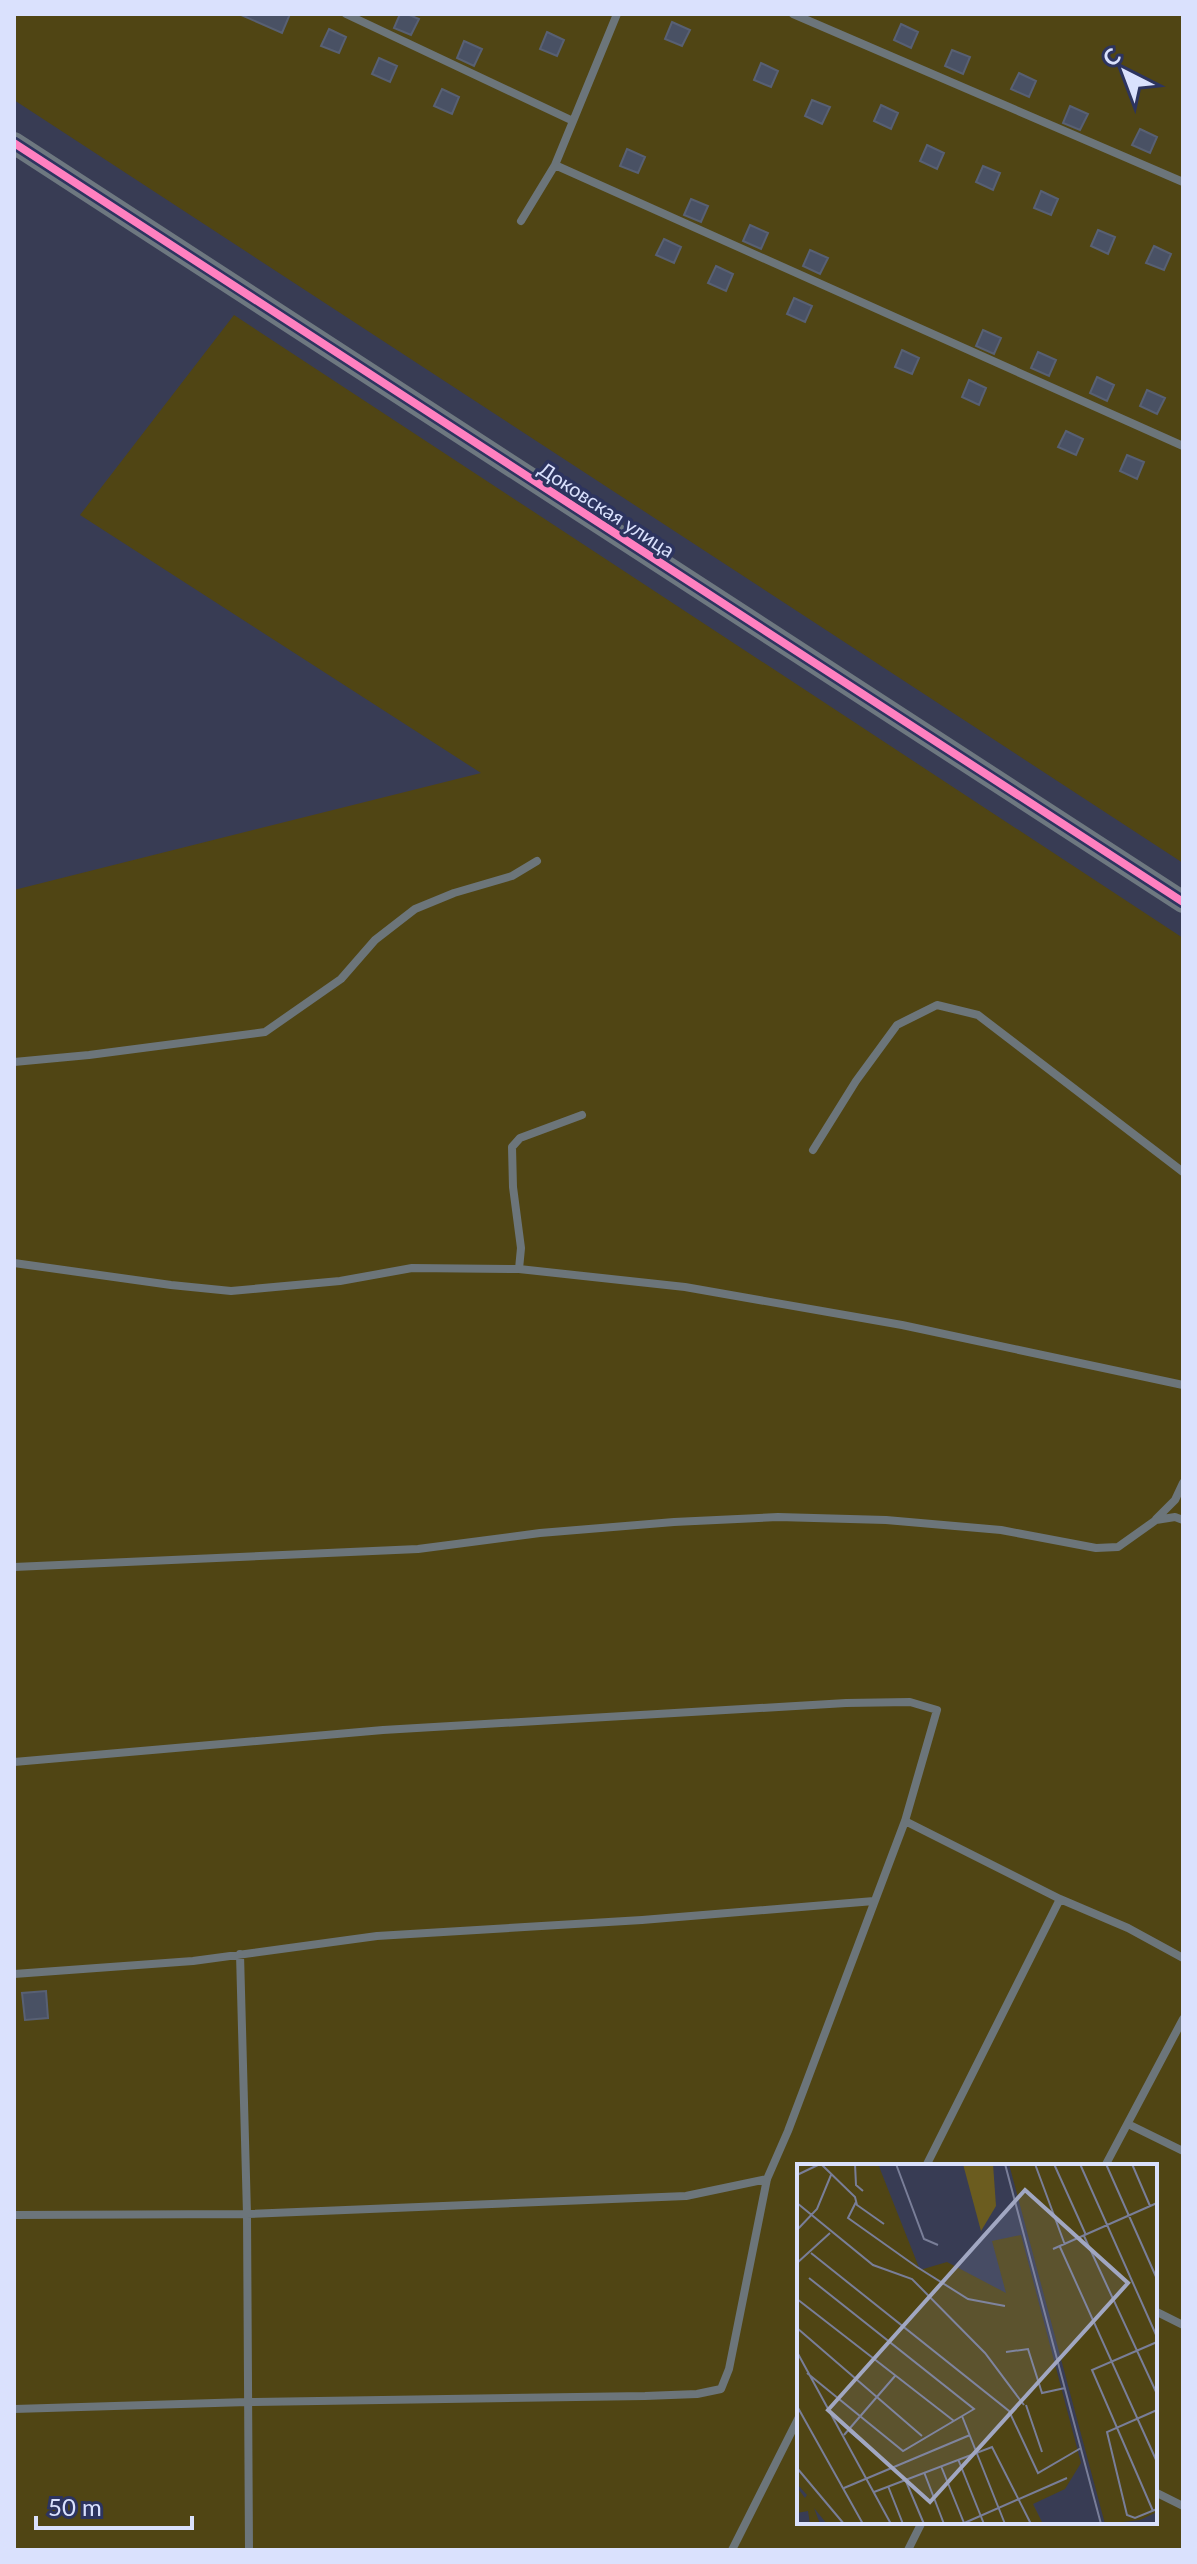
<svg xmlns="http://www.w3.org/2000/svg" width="1197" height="2564" viewBox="0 0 1197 2564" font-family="Lato,sans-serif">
	<rect width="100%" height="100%" fill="#383c54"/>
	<path fill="#504514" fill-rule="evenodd" d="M14,14H1183V863L14,100Z
		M234,315L1183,938V2550H14V890L481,773L80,515ZM799,2166H1155V2522H799Z"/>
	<path fill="#495164" stroke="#586073" stroke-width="2" d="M239,14H290L282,33Z
		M400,14H407L419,19L411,35L394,28Z
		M672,22L690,30L682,46L665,39Z
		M901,24L918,32L911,48L894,40Z
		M329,29L346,37L339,53L321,46Z
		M547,32L564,40L557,56L540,49Z
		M464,41L482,49L474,66L457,58Z
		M952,50L970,57L963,74L945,66Z
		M379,58L397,66L390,82L372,74Z
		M761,63L778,71L771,87L754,80Z
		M1019,73L1036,81L1029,97L1011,89Z
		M442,89L459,97L452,114L434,106Z
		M812,100L830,107L822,124L805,116Z
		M881,105L898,113L891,129L874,121Z
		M1070,106L1088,114L1080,130L1063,123Z
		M1140,129L1157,137L1150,153L1132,145Z
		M927,145L944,153L937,169L920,161Z
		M627,149L645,157L638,173L620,166Z
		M983,166L1000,173L993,190L976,182Z
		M1041,191L1058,199L1051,215L1034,208Z
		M691,199L708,206L701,222L684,215Z
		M750,225L768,233L761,249L743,241Z
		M1098,230L1115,237L1108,254L1091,246Z
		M664,239L681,247L674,263L656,255Z
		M1154,246L1171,254L1164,270L1146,263Z
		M810,250L828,258L820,274L803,266Z
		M716,266L733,274L726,291L708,283Z
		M794,298L812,306L805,322L787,314Z
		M983,330L1001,338L994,354L976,346Z
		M902,350L919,358L912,374L895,367Z
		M1038,352L1056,360L1049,376L1031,368Z
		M1097,377L1114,385L1107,401L1090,393Z
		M969,380L986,388L979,405L962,397Z
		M1147,390L1165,398L1157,414L1140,406Z
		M1066,431L1083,439L1076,455L1058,447Z
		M1127,455L1144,462L1137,479L1120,471Z
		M46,1991L48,2018L25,2020L22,1993Z"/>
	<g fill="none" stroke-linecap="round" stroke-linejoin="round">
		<path stroke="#6c757a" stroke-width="8" d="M346,14L573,121
			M793,14L1183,182
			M555,165L1183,446
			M521,221L555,165L617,14
			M14,1062L89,1055L265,1032L341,979L375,940L415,909L454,893L512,876L537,861
			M813,1150L856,1081L897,1025L937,1005L978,1015L1183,1172
			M14,1263L171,1285L231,1291L340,1281L412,1268L519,1269L685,1287L902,1325L1183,1385
			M519,1269L521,1248L513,1187L512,1147L520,1138L582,1115
			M1156,1519L1175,1500L1183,1483
			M14,1567L418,1549L540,1533L674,1522L778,1517L886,1520L1001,1530L1096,1548L1118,1547L1156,1520L1175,1517L1183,1520
			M14,1762L383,1730L846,1703L910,1702L937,1710L905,1821L788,2131L767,2179L729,2369L721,2389L697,2394L645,2396L248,2402L14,2409
			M905,1821L1060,1899L1128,1928L1183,1958
			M240,1954L247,2214L249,2550
			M14,1974L193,1961L377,1936L642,1920L874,1901
			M1128,2124L1183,2151
			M926,2166L1060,1899
			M1105,2166L1183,2019
			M14,2215L247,2214L686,2196L767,2179
			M1155,2311L1183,2325
			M1155,2492L1183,2506
			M732,2550L799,2417
			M908,2550L922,2522"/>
		<path stroke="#6e7880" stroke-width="22" d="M14,143L1183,902"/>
		<g stroke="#2d345f" stroke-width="13">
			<path id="cycleway" d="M14,143L1183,902"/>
		</g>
		<use href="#cycleway" stroke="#ff80c0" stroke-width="8"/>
	</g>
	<g text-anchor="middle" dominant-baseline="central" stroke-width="7" stroke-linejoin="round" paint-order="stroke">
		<g font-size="20" fill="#dae1fd" stroke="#2d345f">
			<text transform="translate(607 509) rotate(33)">Доковская улица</text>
		</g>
	</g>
	<g transform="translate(797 2164)">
		<rect width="360" height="360" fill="#383c54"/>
		<path d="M0,0H81L123,106L150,98L209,129L195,77L224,71L284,299L268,325L236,340L246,360H30L17,344L23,360H13L11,347L0,349V323L8,334L10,331L0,320ZM212,0H360V348L343,356L308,360Z" fill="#504514"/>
		<path d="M166,0H196L199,42L184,67Z" fill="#6b5c1f"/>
		<path fill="none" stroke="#797e98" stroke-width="2" d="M24,0L58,33L60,41L87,60M58,0L59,21L66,27M99,0L127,75L141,81M208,0L304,360M238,0L268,81M257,0L289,71M283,0L360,173M309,0L360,115M335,0L353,42M0,11L23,0M59,38L51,54L120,103L171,135L208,142M0,39L76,101L115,115L188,189L227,241M0,66L20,45L34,11M287,72L360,230M263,83L360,298M256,85L360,39M14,89L212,247L241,309L284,284M0,99L33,69M0,135L157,257M0,164L125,272M0,188L94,360M209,188L231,185L245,229L268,224M10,209L106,287L177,245L12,114M229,241L245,288M0,242L66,360M360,246L310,268L330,351L338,354L360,345M165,252L208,360M51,266L94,302M47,271L98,212M161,295L187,360M144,302L167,359M0,304L47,360M127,308L147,360M108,315L127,360M91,322L106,360M47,324L173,271M77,328L195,283L234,360M356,347L295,206L360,178M165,360L270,314"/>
		<path fill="#a1a7c2" fill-opacity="0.15" stroke="#a1a7c2" stroke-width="4" d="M228,26L331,119L133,338L31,246Z"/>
		<rect width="360" height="360" fill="none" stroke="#dae1fd" stroke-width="4"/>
	</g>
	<rect width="1197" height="2564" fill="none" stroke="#dae1fd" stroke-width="32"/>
	<g transform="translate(1125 72) rotate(318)" stroke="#2d345f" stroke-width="6" paint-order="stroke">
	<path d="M0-6L14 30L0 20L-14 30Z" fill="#dae1fd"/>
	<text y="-12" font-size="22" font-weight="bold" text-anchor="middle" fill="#dae1fd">С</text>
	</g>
	<path d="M36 2516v12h156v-12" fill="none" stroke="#dae1fd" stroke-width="4"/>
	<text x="48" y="2516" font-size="24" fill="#dae1fd" stroke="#2d345f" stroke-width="6" paint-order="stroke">50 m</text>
</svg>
